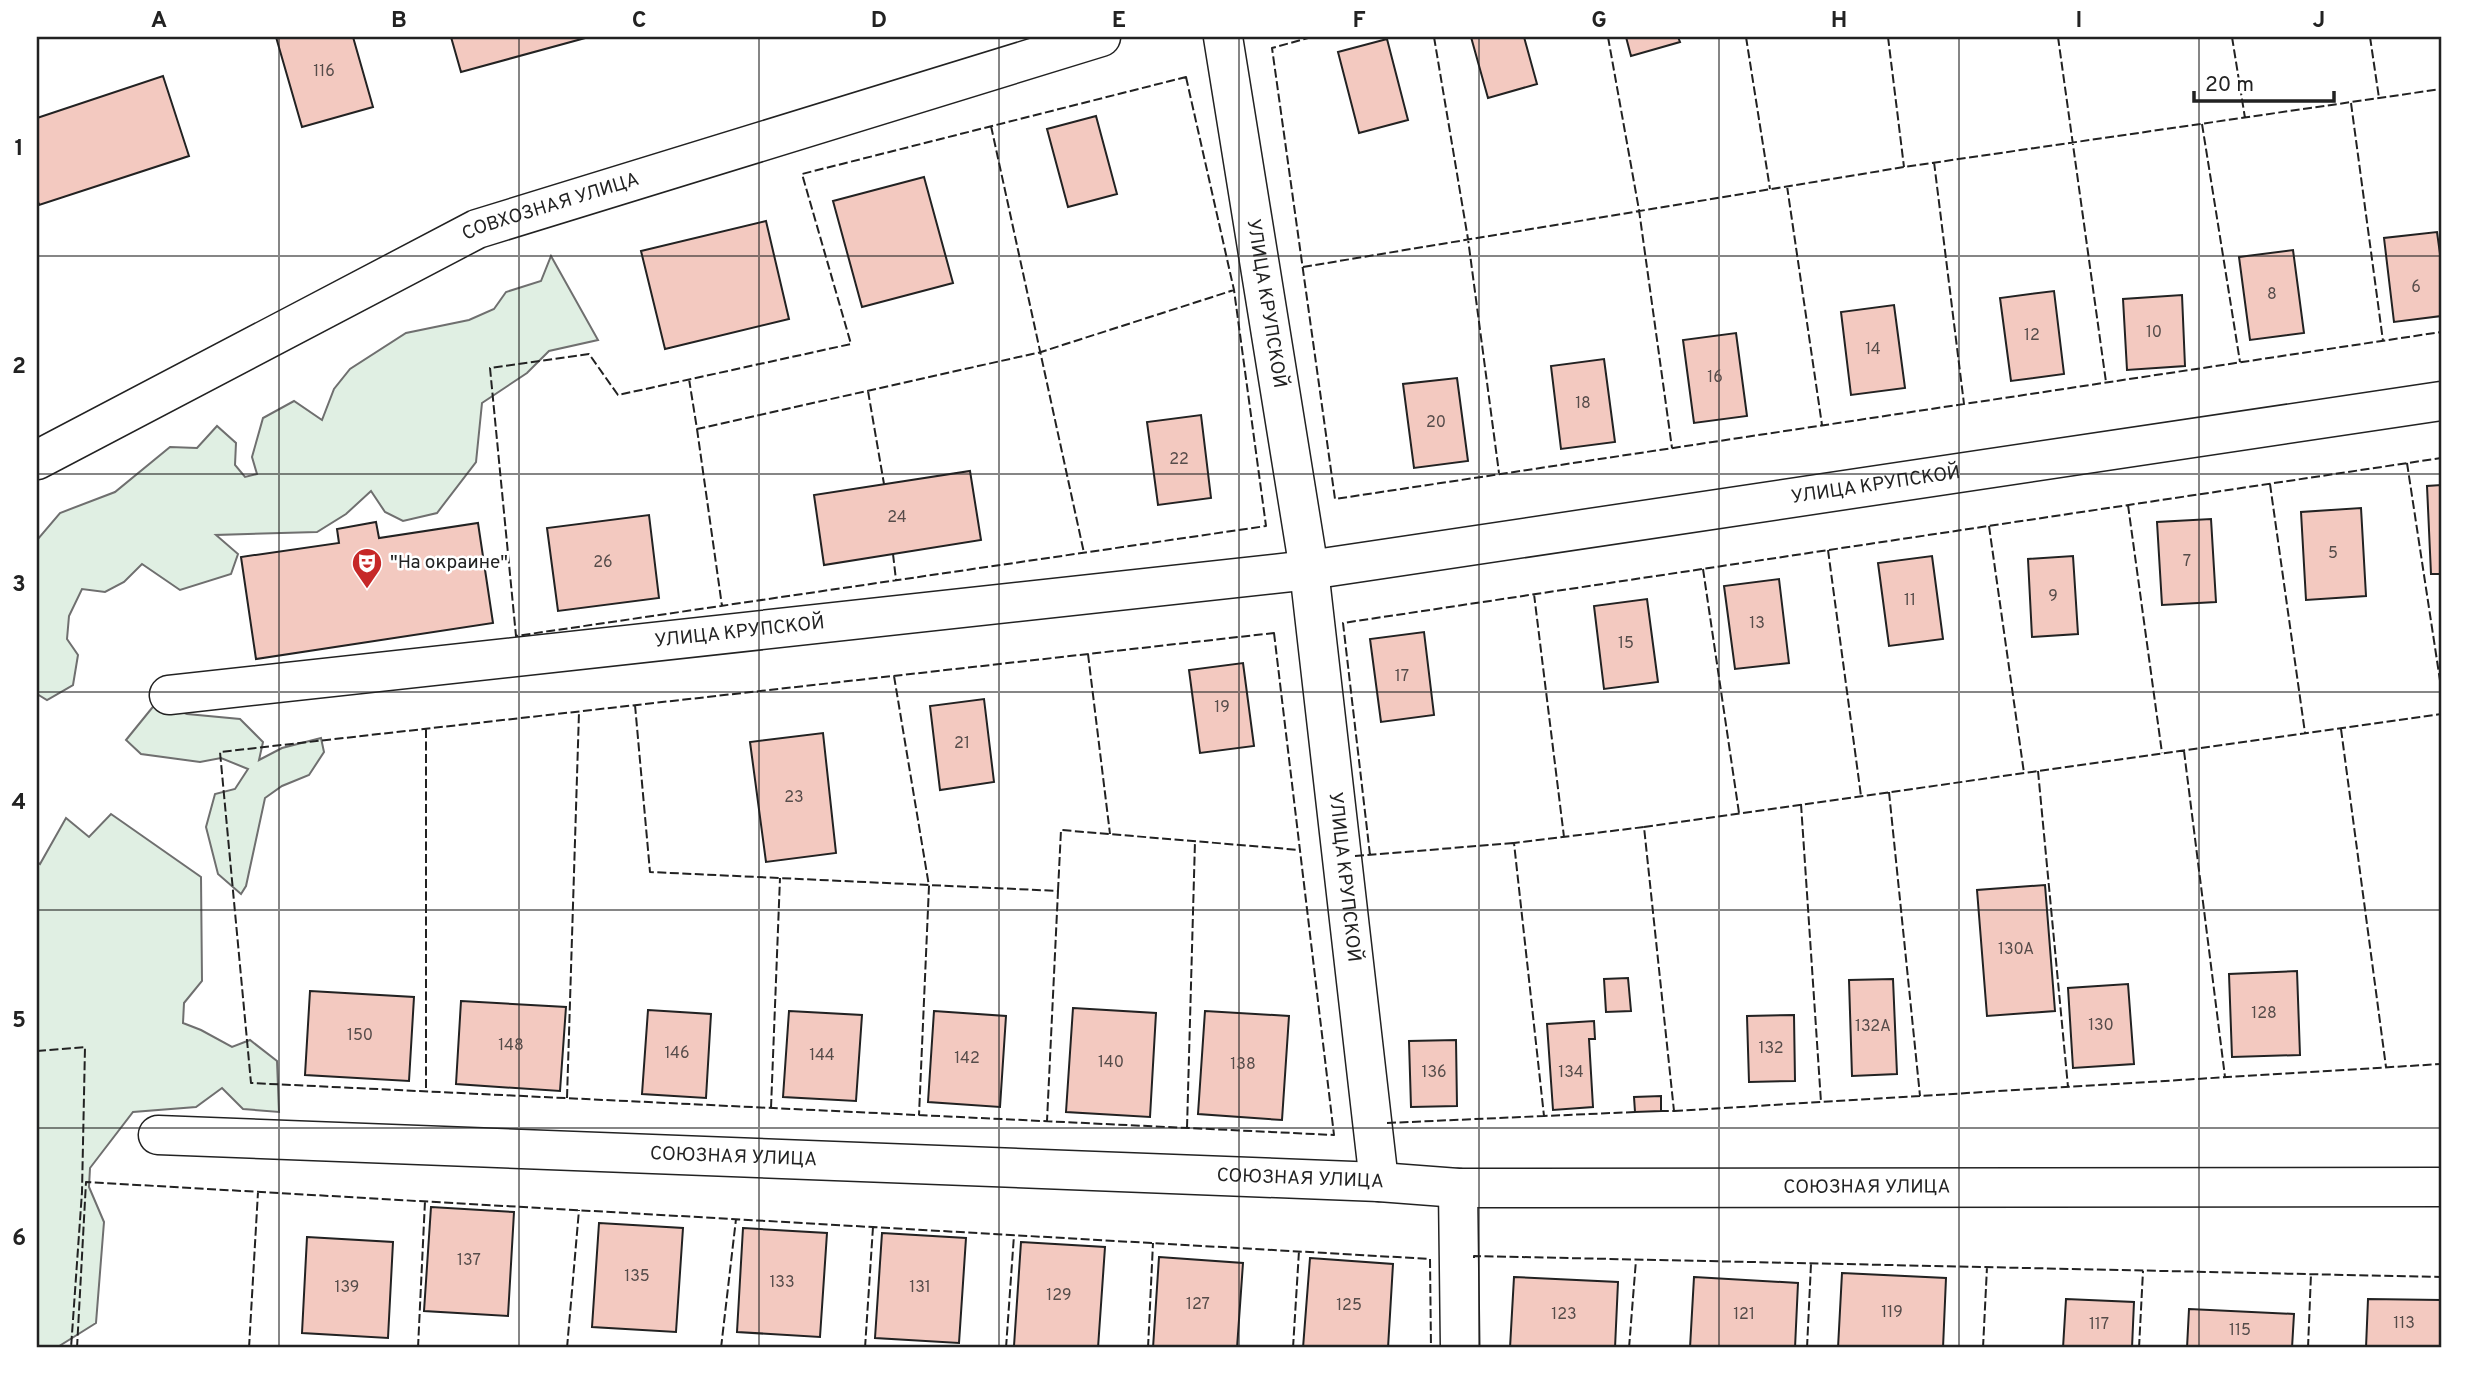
<svg xmlns="http://www.w3.org/2000/svg" width="2478" height="1385" viewBox="0 0 2478 1385" font-family="Overpass,sans-serif">
	<rect width="100%" height="100%" fill="#fff"/>
	<path fill="#e0efe3" stroke="#6f6f6f" stroke-width="2" d="M551,256L598,340L549,351L527,373L482,403L476,462L437,513L403,521L385,512L371,491L346,514L317,532L216,535L238,554L231,574L180,590L142,564L124,582L105,592L82,589L69,616L67,639L78,655L73,685L47,700L37,694V540L60,513L115,492L170,447L197,448L217,426L236,443L235,465L245,477L257,474L252,457L263,418L294,401L322,420L334,389L350,369L406,333L469,320L494,309L506,292L541,281Z
		M156,703L187,714L240,719L263,742L259,760L282,748L321,738L324,752L309,775L282,786L265,798L246,886L241,894L218,874L206,827L215,794L235,789L248,769L221,758L200,762L141,754L126,740Z
		M111,814L201,877L202,981L184,1003L183,1023L201,1030L232,1047L250,1040L277,1061L279,1112L243,1109L222,1088L196,1107L133,1112L90,1168L89,1187L104,1222L96,1323L56,1348H37V862L40,864L66,818L89,837Z"/>
	<path fill="#f3c9c0" stroke="#222" stroke-width="2" d="M276,37H353L373,107L302,127Z
		M451,37H589L461,72Z
		M1471,37H1524L1537,84L1488,98Z
		M1626,37H1678L1680,42L1631,56Z
		M1387,39L1408,120L1359,133L1338,52Z
		M163,76L189,156L39,205L37,198V118Z
		M1096,116L1117,194L1068,207L1047,129Z
		M924,177L953,283L862,307L833,201Z
		M766,221L789,319L665,349L641,251Z
		M2437,232L2441,261V316L2394,322L2384,238Z
		M2293,250L2304,333L2250,340L2239,257Z
		M2054,291L2064,374L2011,381L2000,298Z
		M2182,295L2185,366L2127,370L2123,299Z
		M1894,305L1905,388L1851,395L1841,312Z
		M1736,333L1747,416L1694,423L1683,340Z
		M1604,359L1615,442L1561,449L1551,366Z
		M1457,378L1468,461L1414,468L1403,384Z
		M1201,415L1211,498L1158,505L1147,422Z
		M970,471L981,540L824,565L814,495Z
		M2441,485V574H2431L2427,486Z
		M2361,508L2366,596L2306,600L2301,512Z
		M649,515L659,598L558,611L547,528Z
		M2211,519L2216,602L2162,605L2157,522Z
		M376,522L379,538L478,523L493,623L256,659L241,557L339,543L337,529Z
		M1932,556L1943,639L1889,646L1878,563Z
		M2073,556L2078,634L2032,637L2028,559Z
		M1779,579L1789,663L1735,669L1724,586Z
		M1647,599L1658,682L1604,689L1594,606Z
		M1424,632L1434,715L1381,722L1370,639Z
		M1243,663L1254,746L1200,753L1189,670Z
		M984,699L994,782L940,790L930,706Z
		M823,733L836,853L766,862L750,742Z
		M2045,885L2055,1011L1987,1016L1977,890Z
		M2297,971L2300,1055L2232,1057L2229,974Z
		M1628,978L1631,1011L1606,1012L1604,979Z
		M1893,979L1897,1074L1852,1076L1849,980Z
		M2128,984L2134,1064L2073,1068L2068,988Z
		M310,991L414,997L409,1081L305,1075Z
		M461,1001L566,1007L560,1091L456,1084Z
		M1073,1008L1156,1013L1150,1117L1066,1112Z
		M648,1010L711,1014L706,1098L642,1094Z
		M789,1011L862,1015L856,1101L783,1097Z
		M934,1011L1006,1016L1000,1107L928,1102Z
		M1205,1011L1289,1016L1282,1120L1198,1114Z
		M1794,1015L1795,1081L1749,1082L1747,1016Z
		M1594,1021L1595,1039H1589L1593,1107L1553,1110L1547,1024Z
		M1456,1040L1457,1106L1411,1107L1409,1041Z
		M1661,1096V1111L1635,1112L1634,1097Z
		M431,1207L514,1212L508,1316L424,1311Z
		M599,1223L683,1228L676,1332L592,1327Z
		M743,1228L827,1233L820,1337L737,1332Z
		M882,1233L966,1238L959,1343L875,1338Z
		M307,1237L393,1242L388,1338L302,1333Z
		M1021,1242L1105,1247L1098,1348L1014,1346Z
		M1159,1257L1243,1263L1237,1348H1153Z
		M1310,1258L1393,1264L1388,1348H1303Z
		M1842,1273L1946,1278L1943,1348H1838Z
		M1514,1277L1618,1282L1615,1348H1510Z
		M1694,1277L1798,1283L1795,1348H1690Z
		M2066,1299L2134,1302L2132,1348H2063Z
		M2368,1299L2441,1300V1348H2366Z
		M2189,1309L2294,1314L2292,1348H2187Z"/>
	<g fill="none" stroke-linecap="round" stroke-linejoin="round">
		<g stroke="#222" stroke-width="41">
			<g id="minor">
				<path id="s1" d="M1223,37L1309,570L1379,1182"/>
				<path id="s2" d="M169,695L1309,570L2441,401"/>
				<path id="s3" d="M158,1135L1379,1182L1458,1188L2441,1187"/>
				<path d="M1458,1188L1460,1348"/>
			</g>
		</g>
		<g stroke="#222" stroke-width="41">
			<g id="tertiary">
				<path id="s4" d="M37,460L477,229L1101,37"/>
			</g>
		</g>
		<use href="#minor" stroke="#fff" stroke-width="38"/>
		<use href="#tertiary" stroke="#fff" stroke-width="38"/>
		<path stroke="#222" stroke-width="2" stroke-dasharray="9 3.5" stroke-linecap="butt" d="M1312,37L1272,48L1335,499L2441,332
			M1434,37L1468,239L1499,473
			M1608,37L1639,210L1672,448
			M1746,37L1770,189
			M1888,37L1904,167
			M2058,37L2106,382
			M2232,37L2245,118
			M2370,37L2379,98
			M1186,77L1234,290L1266,526L516,636L490,368L589,354L618,395L851,344L802,174Z
			M2351,103L2383,341
			M2202,124L2240,362
			M991,126L1084,553
			M1934,162L1964,404
			M1787,186L1822,425
			M1303,267L1904,167L2441,89
			M689,379L697,429L1041,352L1234,290
			M868,391L884,484
			M697,429L722,606
			M2407,463L2441,687
			M2270,484L2305,733
			M2128,505L2162,753
			M1989,526L2024,773
			M1828,550L1861,796
			M893,554L896,580
			M1703,569L1739,813
			M1534,594L1564,837
			M1274,633L1334,1135L251,1083L220,752Z
			M1088,654L1110,834
			M894,676L929,886L919,1115
			M635,705L650,872L1058,891L1047,1121
			M426,729V1091
			M2341,729L2386,1067
			M2184,751L2225,1077
			M2038,771L2068,1087
			M1889,792L1920,1096
			M1801,804L1821,1102
			M1644,827L2441,714
			M1370,855L1343,623L2441,458
			M1355,856L1514,843
			M1058,891L1061,830L1300,850
			M37,1051L85,1047L82,1192L71,1348
			M567,1098L579,712
			M771,1108L780,878
			M1674,1111L2441,1064
			M1635,1112L1544,1116L1514,843L1644,827L1674,1111H1661
			M1387,1123L1544,1116
			M1187,1128L1195,841
			M1474,1258V1256L2441,1277
			M77,1348L86,1182L1430,1259L1431,1348
			M249,1348L258,1192
			M418,1348L425,1201
			M567,1348L579,1210
			M721,1348L736,1219
			M865,1348L873,1227
			M1006,1348L1014,1235
			M1148,1348L1153,1243
			M1293,1348L1299,1251
			M1629,1348L1636,1260
			M1807,1348L1811,1264
			M1983,1348L1987,1267
			M2139,1348L2143,1271
			M2308,1348L2311,1274"/>
	</g>
	<path fill="none" stroke="#222" stroke-width="2" stroke-opacity="0.55" d="M279,37V1348M519,37V1348M759,37V1348M999,37V1348M1239,37V1348M1479,37V1348M1719,37V1348M1959,37V1348M2199,37V1348M37,256H2441M37,474H2441M37,692H2441M37,910H2441M37,1128H2441"/>
	<defs>
		<g id="theatre-pin" transform="scale(1.575)"><path d="M0 17L-7.5 6A9.5 9.5 0 1 1 7.5 6Z" fill="#c62828" stroke="#fff"/><path d="M-5-5.5Q0-4 5-5.5V0Q5 5 0 6Q-5 5-5 0ZM-3.3-2.5H-1v1.5H-3.3ZM1-2.5H3.3v1.5H1ZM-2.8 1Q0 5.5 2.8 1Z" fill="#fff"/></g>
	</defs>
	<g fill-rule="evenodd">
		<use href="#theatre-pin" x="367" y="563"/>
	</g>
	<g text-anchor="middle" dominant-baseline="central" stroke-width="5" stroke-linejoin="round" paint-order="stroke">
		<g font-size="16" fill="#564c4a">
			<text x="324" y="72">116</text>
			<text x="2416" y="288">6</text>
			<text x="2272" y="295">8</text>
			<text x="2154" y="333">10</text>
			<text x="2032" y="336">12</text>
			<text x="1873" y="350">14</text>
			<text x="1715" y="378">16</text>
			<text x="1583" y="404">18</text>
			<text x="1436" y="423">20</text>
			<text x="1179" y="460">22</text>
			<text x="897" y="518">24</text>
			<text x="2333" y="554">5</text>
			<text x="2187" y="562">7</text>
			<text x="603" y="563">26</text>
			<text x="2053" y="597">9</text>
			<text x="1910" y="601">11</text>
			<text x="1757" y="624">13</text>
			<text x="1626" y="644">15</text>
			<text x="1402" y="677">17</text>
			<text x="1222" y="708">19</text>
			<text x="962" y="744">21</text>
			<text x="794" y="798">23</text>
			<text x="2016" y="950">130А</text>
			<text x="2264" y="1014">128</text>
			<text x="2101" y="1026">130</text>
			<text x="1873" y="1027">132А</text>
			<text x="360" y="1036">150</text>
			<text x="511" y="1046">148</text>
			<text x="1771" y="1049">132</text>
			<text x="677" y="1054">146</text>
			<text x="822" y="1056">144</text>
			<text x="967" y="1059">142</text>
			<text x="1111" y="1063">140</text>
			<text x="1243" y="1065">138</text>
			<text x="1434" y="1073">136</text>
			<text x="1571" y="1073">134</text>
			<text x="469" y="1261">137</text>
			<text x="637" y="1277">135</text>
			<text x="782" y="1283">133</text>
			<text x="347" y="1288">139</text>
			<text x="920" y="1288">131</text>
			<text x="1059" y="1296">129</text>
			<text x="1198" y="1305">127</text>
			<text x="1349" y="1306">125</text>
			<text x="1892" y="1313">119</text>
			<text x="1564" y="1315">123</text>
			<text x="1744" y="1315">121</text>
			<text x="2404" y="1324">113</text>
			<text x="2099" y="1325">117</text>
			<text x="2240" y="1331">115</text>
		</g>
		<g font-size="19" fill="#222" stroke="#fff">
			<text stroke="none"><textPath href="#s4" startOffset="574">СОВХОЗНАЯ УЛИЦА</textPath></text>
			<text stroke="none"><textPath href="#s1" startOffset="270">УЛИЦА КРУПСКОЙ</textPath></text>
			<text stroke="none"><textPath href="#s2" startOffset="1720">УЛИЦА КРУПСКОЙ</textPath></text>
			<text stroke="none"><textPath href="#s2" startOffset="574">УЛИЦА КРУПСКОЙ</textPath></text>
			<text stroke="none"><textPath href="#s1" startOffset="849">УЛИЦА КРУПСКОЙ</textPath></text>
			<text stroke="none"><textPath href="#s3" startOffset="576">СОЮЗНАЯ УЛИЦА</textPath></text>
			<text stroke="none"><textPath href="#s3" startOffset="1143">СОЮЗНАЯ УЛИЦА</textPath></text>
			<text stroke="none"><textPath href="#s3" startOffset="1710">СОЮЗНАЯ УЛИЦА</textPath></text>
		</g>
		<g font-size="19" fill="#222" stroke="#fff" text-anchor="start">
			<text x="390" y="563">"На окраине"</text>
		</g>
	</g>
	<rect width="2478" height="1385" fill="none" stroke="#ffffff" stroke-width="77"/>
	<path d="M2194 91v10h140v-10" fill="none" stroke="#222222" stroke-width="3.5"/>
	<text x="2205" y="91" font-size="21" fill="#222222" stroke="#ffffff" stroke-width="5" paint-order="stroke">20 m</text>
	<rect x="38" y="38" width="2402" height="1308" fill="none" stroke="#222" stroke-width="2.5"/>
	<g font-size="23" text-anchor="middle" font-weight="bold" fill="#222">
		<text x="159" y="27">A</text>
		<text x="399" y="27">B</text>
		<text x="639" y="27">C</text>
		<text x="879" y="27">D</text>
		<text x="1119" y="27">E</text>
		<text x="1359" y="27">F</text>
		<text x="1599" y="27">G</text>
		<text x="1839" y="27">H</text>
		<text x="2079" y="27">I</text>
		<text x="2319" y="27">J</text>
		<text x="19" y="155">1</text>
		<text x="19" y="373">2</text>
		<text x="19" y="591">3</text>
		<text x="19" y="809">4</text>
		<text x="19" y="1027">5</text>
		<text x="19" y="1245">6</text>
	</g>
</svg>
